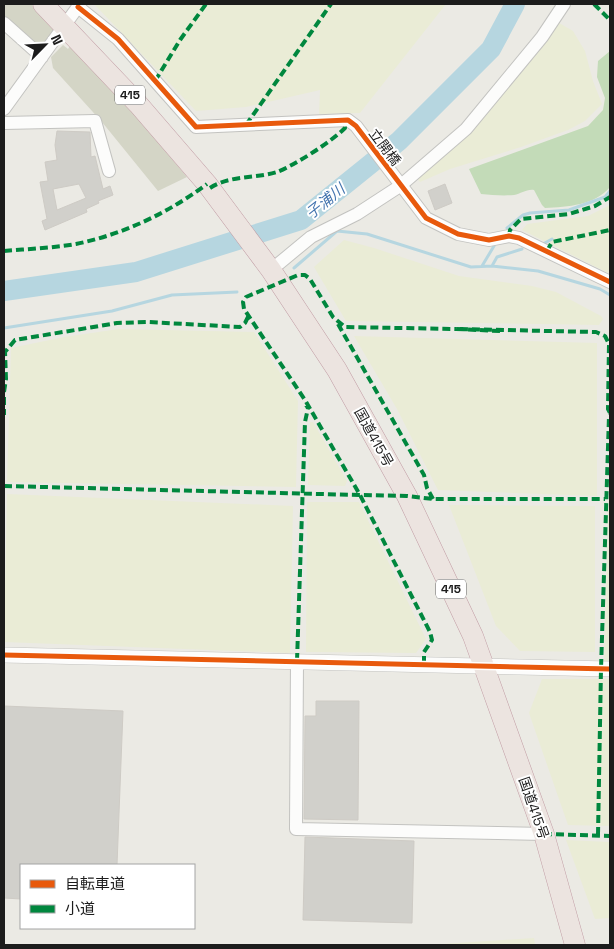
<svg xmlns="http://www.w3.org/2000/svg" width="614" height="949" viewBox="0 0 614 949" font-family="'Space Grotesk','Noto Sans JP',sans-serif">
	<rect width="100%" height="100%" fill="#ebeae4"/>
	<path fill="#d4d5c6" d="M4,4H31L50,23L53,29V32L40,49L4,18Z
		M63,45L68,49L70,46L131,110L187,177L158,191L102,122L53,68L51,57Z"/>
	<path fill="#eaecd6" d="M94,4H446L360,113L319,114L320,90L246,107L196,111Z
		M559,23L573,31L585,51L593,81L602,104L585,121L568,130L521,147L450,169L420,182L417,178Z
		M610,205V274L522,230L527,224L588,216Z
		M344,240L374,248L459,276L532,286L556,292L601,316L603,319L599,325L346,321L314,267Z
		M119,329L254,332L298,401L296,487L7,482L11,348L64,337Z
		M354,336L597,343V496L438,490L397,409Z
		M310,422H313L347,481L345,486L308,485Z
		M610,453V661H604Z
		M7,494L293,506L290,653L4,642Z
		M307,502H359L426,639L416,653L306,652Z
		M449,505L595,506V652L520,651L496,626Z
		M542,679H610V826L568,825L529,713Z
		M566,840L610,842V918L595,919Z
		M534,938L535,945H427Z"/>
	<path fill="#c3dbb8" d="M610,51V187C595,205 568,207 545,208L542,205L534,190C526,189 521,194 514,195C503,196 492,195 481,194L469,169L588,126L603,110L605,98L597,77L598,61Z"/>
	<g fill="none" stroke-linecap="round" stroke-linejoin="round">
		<path stroke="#b6d6e0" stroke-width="3" d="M507,228L523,215L530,213L569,210L605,197L610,191
			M543,244L552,239
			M482,266L494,246
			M492,266L497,257L522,249
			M294,268L337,231L367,234L471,267L492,266L538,271L600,289L610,295
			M4,328L112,311L172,295L237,292"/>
		<path stroke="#b6d6e0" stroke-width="20" d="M4,291L136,272L301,220L399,141L491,49L515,4"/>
	</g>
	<path fill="#d1d0cb" stroke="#cecbc5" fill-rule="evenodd" d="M57,131L90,132L91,157L95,156L103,189L110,186L113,195L98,201L99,203L86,209L87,212L45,230L42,221L47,219L40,182L48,181L45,162L57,160L55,145ZM79,184L86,198L57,210L53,189Z
		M445,184L452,203L435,210L428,191Z
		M316,701H359L358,820L304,819L305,716H316Z
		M4,706L123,711L117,865H21V899L4,898Z
		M305,837L414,841L412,923L303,920Z"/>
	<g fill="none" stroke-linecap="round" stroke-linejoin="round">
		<g stroke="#c3c3c0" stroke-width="14">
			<path id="minor" d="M78,7L118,39L196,127L348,120L356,126L426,218L458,234L489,240L509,236L519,238L610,282
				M4,23L42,57
				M4,109L80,4
				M4,123L95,121L109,171
				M271,270L311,237L357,214L400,186L466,129L542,37L564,4
				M297,661L296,829L544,834"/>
		</g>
		<g stroke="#c3c3c0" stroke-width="16">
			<path id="tertiary" d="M4,655L610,669"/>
		</g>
		<g stroke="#c19ca4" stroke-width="21">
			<path id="trunk" d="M43,4L138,104L207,184L271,270L337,370L407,496L473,636L544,834L575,945"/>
		</g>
		<use href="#minor" stroke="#fcfcfb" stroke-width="12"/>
		<use href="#tertiary" stroke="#fcfcfb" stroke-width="15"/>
		<use href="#trunk" stroke="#ece4e0" stroke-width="20"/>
		<path stroke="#00873e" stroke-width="4" stroke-dasharray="8 4" stroke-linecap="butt" d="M594,4L610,20
			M155,81L180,40L206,4
			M246,125L331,4
			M210,188C230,175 254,179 277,172C295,165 331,142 345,128L344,121
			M509,236L510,230L521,219L569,214L595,206L610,197
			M4,251C28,249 52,248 76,244C124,234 168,213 207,184
			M547,251L552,242L610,230
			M338,324L424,475L427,488L433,499
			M500,331L456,329L596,332L605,336L609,344L608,409L610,413
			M4,392L6,379L5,352L15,340L117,323L148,322L240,327L245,323L249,315
			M4,397V415
			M4,486L360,495L407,496L433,499H605
			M297,661L305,422L308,408L306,405
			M424,664V652L432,640L430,632L360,495L305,400L244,309L243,302L246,297L298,275H305L310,279L333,317L345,327L456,329
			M544,834L610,836
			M598,835L601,669L609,416L610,415"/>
		<g stroke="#fff" stroke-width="8">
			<path id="cycleway" d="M78,7L118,39L196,127L348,120L356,126L426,218L458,234L489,240L509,236L519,238L610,282
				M4,655L610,669"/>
		</g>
		<use href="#cycleway" stroke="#e8590c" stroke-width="5"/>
	</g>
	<g text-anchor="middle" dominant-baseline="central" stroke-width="4" stroke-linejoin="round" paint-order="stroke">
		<g fill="#fff" stroke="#606060" stroke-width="1">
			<rect x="115" y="85.5" width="30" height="19" rx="4"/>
			<rect x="436" y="579.5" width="30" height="19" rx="4"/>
		</g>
		<g font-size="12" font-weight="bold" fill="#1c1c1c">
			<text x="130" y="95">415</text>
			<text x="451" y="589">415</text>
		</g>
		<g font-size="14" fill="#1c1c1c" stroke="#fff">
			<text transform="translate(385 147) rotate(53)">立開橋</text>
			<text transform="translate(374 437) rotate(61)">国道415号</text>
			<text transform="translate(534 808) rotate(71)">国道415号</text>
		</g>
		<g font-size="15" font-style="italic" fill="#4575af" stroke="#fff">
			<text transform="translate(325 201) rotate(-39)">子浦川</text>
		</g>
	</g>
	<rect width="614" height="949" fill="none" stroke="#1c1c1c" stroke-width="10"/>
	<rect x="20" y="864" width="175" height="65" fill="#ffffff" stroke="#a4a4a4"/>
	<rect x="30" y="880" width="25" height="8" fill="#e8590c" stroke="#a4a4a4"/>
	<text x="65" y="889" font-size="15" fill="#1c1c1c">自転車道</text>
	<rect x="30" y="905" width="25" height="8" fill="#00873e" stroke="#a4a4a4"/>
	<text x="65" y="914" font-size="15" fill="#1c1c1c">小道</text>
	<g transform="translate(45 45) rotate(66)" stroke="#ffffff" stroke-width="4" paint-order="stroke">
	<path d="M0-4L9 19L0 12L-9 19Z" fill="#1c1c1c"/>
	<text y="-8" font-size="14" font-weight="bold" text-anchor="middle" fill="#1c1c1c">N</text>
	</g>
</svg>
